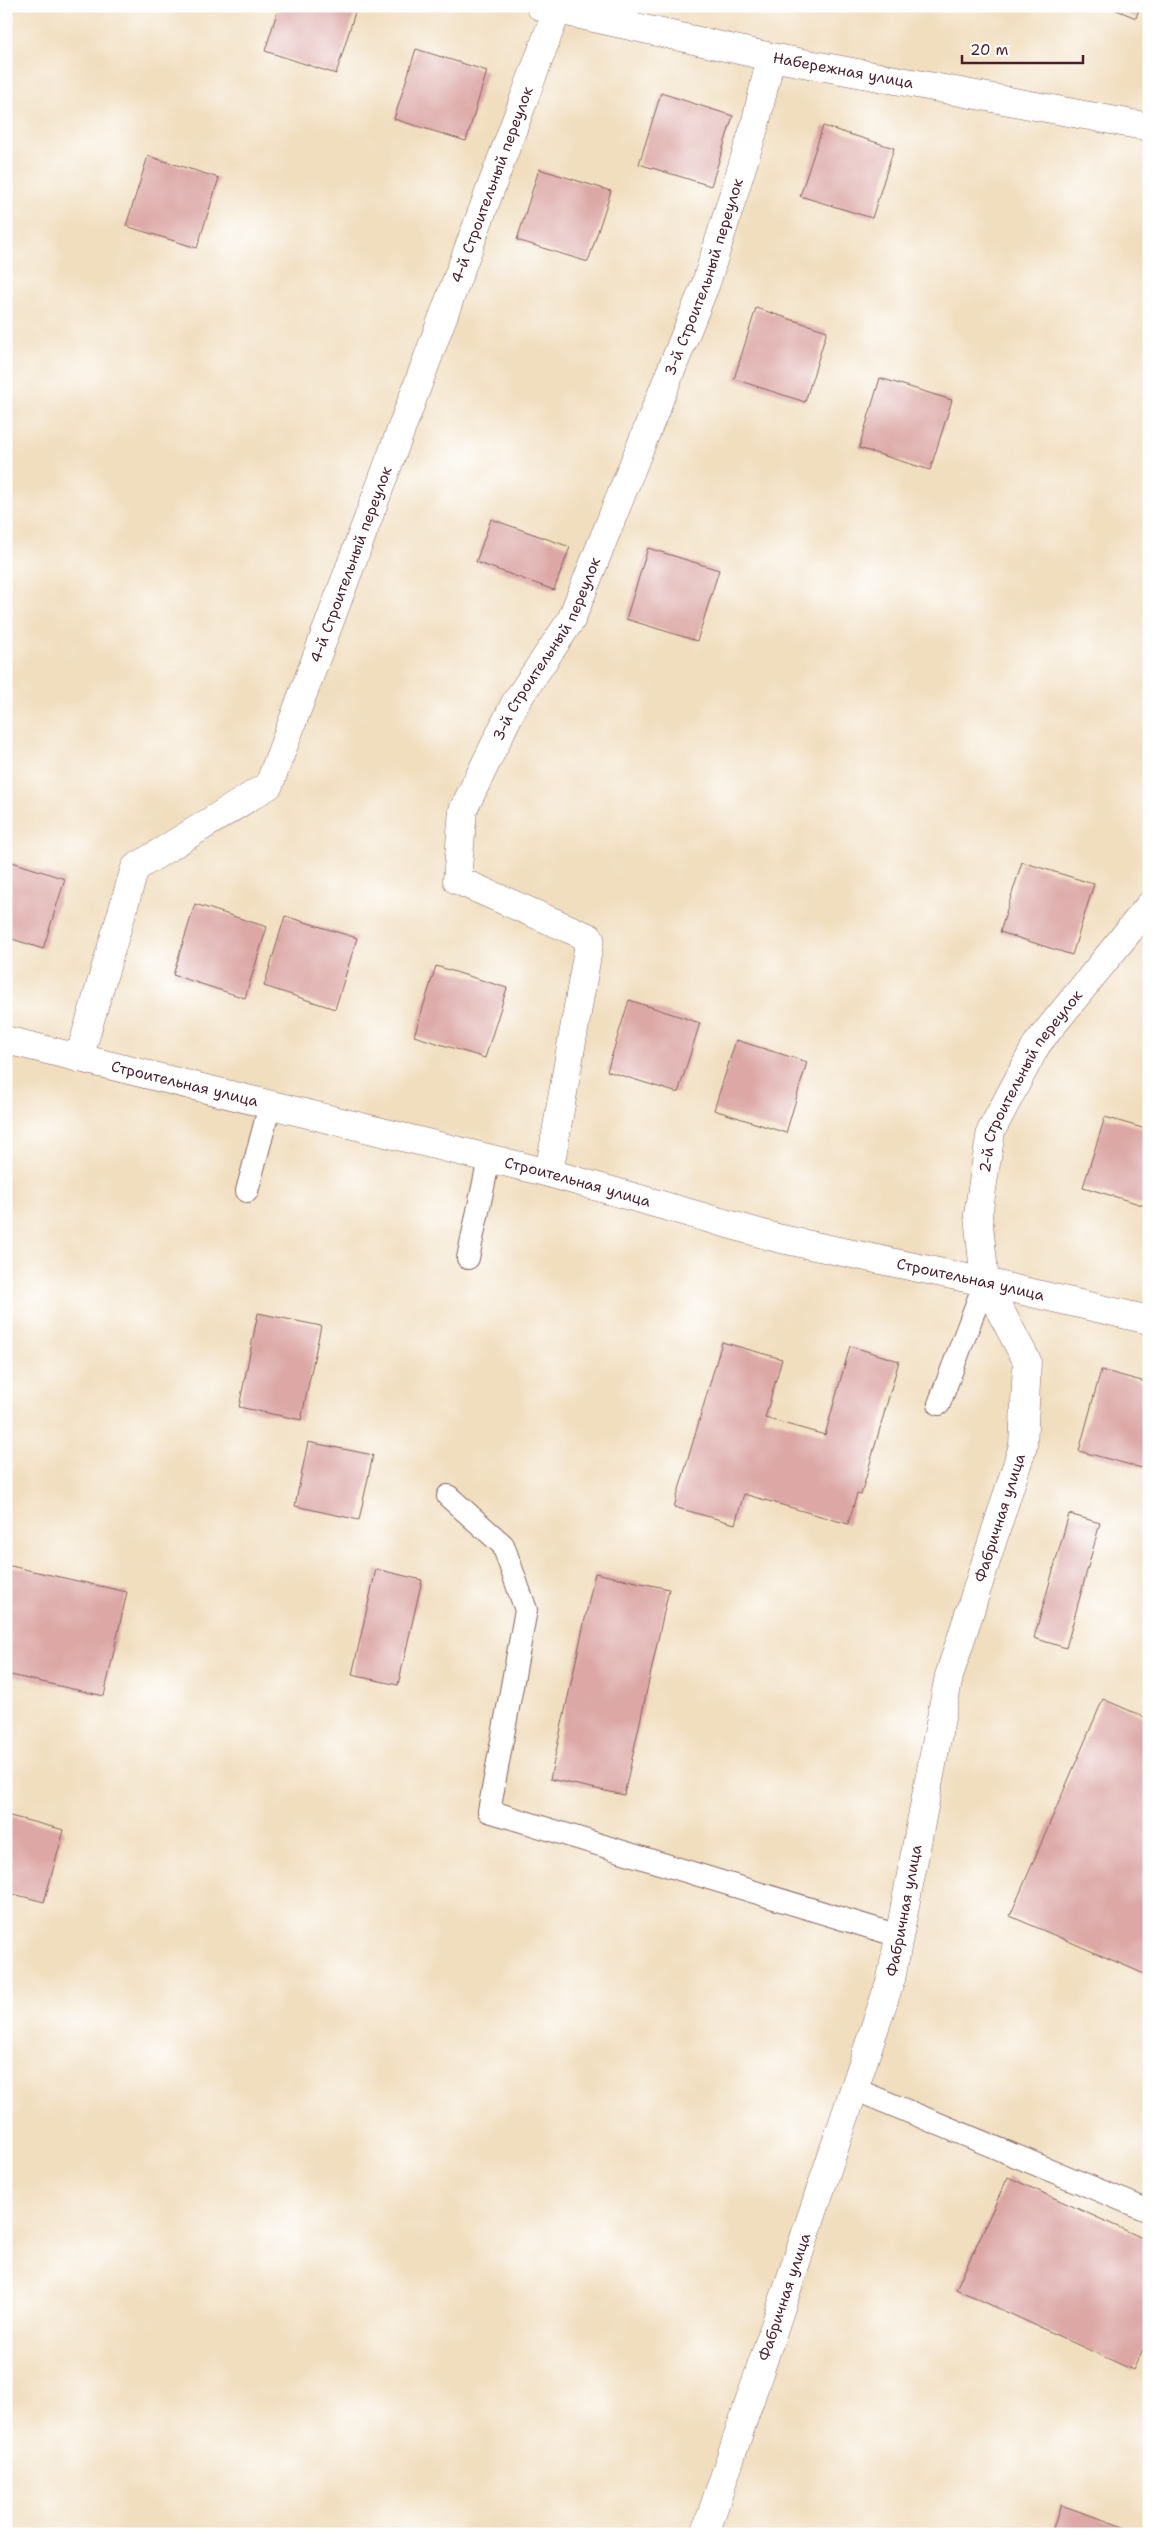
<svg xmlns="http://www.w3.org/2000/svg" width="1155" height="2540" viewBox="0 0 1155 2540" font-family="'Shantell Sans',sans-serif">
	<rect width="100%" height="100%" fill="#fff"/>
	<filter id="ink" filterUnits="userSpaceOnUse"><feTurbulence type="fractalNoise" baseFrequency=".02" numOctaves="2"/><feDisplacementMap in="SourceGraphic" scale="10" xChannelSelector="R" yChannelSelector="G"/><feConvolveMatrix kernelMatrix="1 2 1 2 8 2 1 2 1" color-interpolation-filters="sRGB"/></filter>
	<filter id="wash" filterUnits="userSpaceOnUse"><feTurbulence type="fractalNoise" baseFrequency=".0096" numOctaves="4" result="noise"/><feDisplacementMap in="SourceGraphic" scale="20" xChannelSelector="R" yChannelSelector="G"/><feGaussianBlur stdDeviation="1.12" result="paint"/><feColorMatrix in="noise" values="0 0 0 0 0 0 0 0 0 0 0 0 0 0 0 0 0 1.4 0 .05"/><feComposite in="paint" operator="in"/></filter>
	<g filter="url(#wash)">
		<rect width="100%" height="100%" fill="#f1debf"/>
		<g id="blocks">
			<path fill="#dca7a5" d="M279,6H357L336,74L265,51Z
				M1107,6H1140L1136,18Z
				M416,49L487,71L466,141L394,119Z
				M661,93L733,116L711,186L639,164Z
				M823,126L894,148L872,218L800,196Z
				M148,156L219,178L197,248L126,226Z
				M539,169L611,191L588,262L517,240Z
				M756,308L827,331L805,402L734,379Z
				M880,378L952,400L930,470L859,448Z
				M491,519L570,547L554,590L476,562Z
				M648,548L719,570L697,641L626,619Z
				M6,860L65,879L43,949L6,937Z
				M1022,862L1094,884L1072,955L1000,932Z
				M195,904L267,927L245,998L173,975Z
				M285,916L357,938L335,1009L264,986Z
				M436,966L507,988L485,1058L414,1036Z
				M629,1000L700,1023L678,1093L607,1071Z
				M736,1040L807,1062L786,1133L714,1110Z
				M1105,1117L1149,1130V1207L1083,1187Z
				M258,1313L321,1326L301,1420L239,1407Z
				M722,1342L782,1359L765,1418L825,1435L850,1346L899,1361L861,1495L857,1494L848,1524L744,1494L735,1524L674,1507Z
				M1101,1370L1149,1383V1470L1079,1451Z
				M308,1442L373,1455L359,1520L295,1506Z
				M1069,1514L1100,1523L1066,1648L1034,1638Z
				M6,1565L127,1592L104,1696L6,1674Z
				M376,1569L422,1580L398,1685L352,1675Z
				M595,1573L669,1589L624,1795L550,1779Z
				M1103,1699L1149,1719V1976L1010,1916Z
				M6,1815L64,1830L44,1902L6,1892Z
				M1008,2177L1149,2241V2337L1133,2370L956,2289Z
				M1061,2505L1138,2532V2534H1051Z"/>
		</g>
	</g>
	<g filter="url(#ink)">
		<use href="#blocks" fill-opacity="0" stroke="#84625f" stroke-width="1"/>
		<g fill="none" stroke-linecap="round" stroke-linejoin="round">
			<g stroke="#84625f" stroke-width="24">
				<path id="lane" d="M247,1191L270,1105
					M468,1258L489,1159
					M939,1404L985,1282
					M448,1496L503,1545L526,1610L489,1811L899,1936
					M854,2089L1149,2211"/>
			</g>
			<g stroke="#84625f" stroke-width="29">
				<g id="street">
					<path id="s1" d="M540,6L771,57L1149,127"/>
					<path id="s2" d="M6,1040L549,1173L777,1238L985,1282L1149,1320"/>
					<path id="s3" d="M79,1058L135,868L269,785L557,10"/>
					<path id="s4" d="M549,1173L590,938L457,880L463,810L515,703L571,620L706,283L755,125L771,57"/>
					<path id="s5" d="M705,2534L891,1979L949,1676L1023,1446L1027,1361L985,1282L978,1215L991,1131L1037,1044L1149,906"/>
				</g>
			</g>
			<use href="#lane" stroke="#fff" stroke-width="22"/>
			<use href="#street" stroke="#fff" stroke-width="28"/>
		</g>
	</g>
	<g text-anchor="middle" dominant-baseline="central" stroke-width="4.5" stroke-linejoin="round" paint-order="stroke">
		<g font-size="15" fill="#4a1f2b" stroke="#fff">
			<text stroke="none"><textPath href="#s1" startOffset="310">Набережная улица</textPath></text>
			<text stroke="none"><textPath href="#s3" startOffset="996">4-й Строительный переулок</textPath></text>
			<text stroke="none"><textPath href="#s4" startOffset="1041">3-й Строительный переулок</textPath></text>
			<text stroke="none"><textPath href="#s3" startOffset="591">4-й Строительный переулок</textPath></text>
			<text stroke="none"><textPath href="#s4" startOffset="636">3-й Строительный переулок</textPath></text>
			<text stroke="none"><textPath href="#s5" startOffset="1524">2-й Строительный переулок</textPath></text>
			<text stroke="none"><textPath href="#s2" startOffset="184">Строительная улица</textPath></text>
			<text stroke="none"><textPath href="#s2" startOffset="589">Строительная улица</textPath></text>
			<text stroke="none"><textPath href="#s2" startOffset="994">Строительная улица</textPath></text>
			<text stroke="none"><textPath href="#s5" startOffset="1060">Фабричная улица</textPath></text>
			<text stroke="none"><textPath href="#s5" startOffset="655">Фабричная улица</textPath></text>
			<text stroke="none"><textPath href="#s5" startOffset="250">Фабричная улица</textPath></text>
		</g>
	</g>
	<rect width="1155" height="2540" fill="none" stroke="#fff" stroke-width="25"/>
	<path d="M962 55v8h121v-8" fill="none" stroke="#4a1f2b" stroke-width="2.5"/>
	<text x="970" y="55" font-size="15" fill="#4a1f2b" stroke="#ffffff" stroke-width="4" paint-order="stroke">20 m</text>
</svg>
